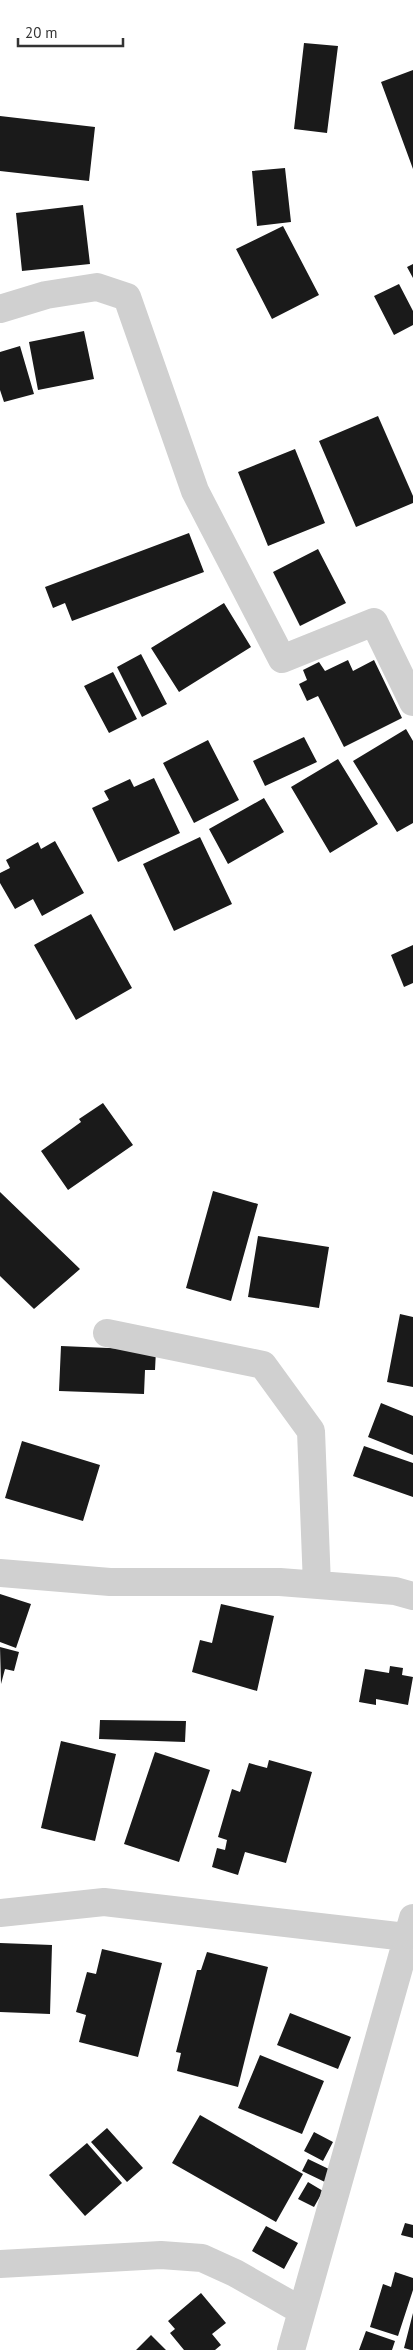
<svg xmlns="http://www.w3.org/2000/svg" width="413" height="2350" viewBox="0 0 413 2350" font-family="'PT Sans',sans-serif">
	<rect width="100%" height="100%" fill="#fff"/>
	<path fill="#1a1a1a" d="M304,43L338,46L327,133L294,129Z
		M413,70V169L381,82Z
		M0,116L95,127L89,181L0,171Z
		M285,168L291,222L257,226L252,171Z
		M83,205L90,264L22,271L16,213Z
		M283,226L319,295L272,319L236,249Z
		M413,264V278L407,267Z
		M399,284L413,311V325L394,335L374,296Z
		M84,331L94,379L38,390L29,342Z
		M20,346L34,394L4,402L0,390V352Z
		M378,416L413,496V503L356,527L319,441Z
		M295,449L325,523L268,546L238,472Z
		M189,533L204,572L72,621L65,603L53,608L45,587Z
		M318,549L346,603L300,626L273,572Z
		M224,603L251,647L179,692L151,648Z
		M141,654L167,704L142,717L117,667Z
		M348,660L353,671L374,660L402,718L344,747L318,696L307,701L299,684L307,680L303,670L319,662L325,671Z
		M113,672L137,719L109,733L84,686Z
		M406,729L413,741V823L397,832L353,761Z
		M304,737L317,762L265,786L253,761Z
		M208,740L239,800L194,823L163,763Z
		M338,759L378,824L330,853L291,787Z
		M154,778L180,833L118,862L92,808L109,800L104,791L130,779L134,787Z
		M264,798L284,832L228,864L209,829Z
		M200,837L232,904L174,931L143,864Z
		M55,841L84,893L42,916L33,899L15,909L0,883V873L10,868L6,860L38,842L41,849Z
		M91,914L132,988L76,1020L34,945Z
		M413,945V983L404,987L391,955Z
		M103,1103L133,1145L68,1190L41,1151L81,1122L79,1119Z
		M213,1191L258,1204L231,1301L186,1288Z
		M0,1192L80,1269L34,1309L0,1276Z
		M258,1236L329,1247L319,1308L248,1297Z
		M400,1314L413,1317V1387L387,1382Z
		M61,1346L156,1350L155,1370H145L144,1394L59,1391Z
		M381,1403L413,1416V1455L368,1437Z
		M22,1441L100,1465L83,1521L5,1498Z
		M364,1446L413,1463V1497L353,1476Z
		M0,1594L31,1604L16,1648L0,1642Z
		M221,1604L274,1616L257,1691L192,1672L200,1640L212,1643Z
		M0,1647L19,1652L14,1671L5,1669L1,1684Z
		M390,1666L403,1668L402,1675L413,1677L408,1705L376,1699V1705L359,1702L365,1669L389,1673Z
		M100,1720L186,1721L185,1742L99,1739Z
		M61,1741L116,1754L95,1841L41,1828Z
		M155,1752L210,1770L179,1862L124,1844Z
		M269,1760L312,1772L286,1863L245,1852L238,1875L212,1867L217,1848L225,1850L227,1840L218,1837L232,1789L240,1792L249,1763L267,1768Z
		M0,1943L52,1945L50,2014L0,2012Z
		M102,1949L162,1963L138,2057L79,2042L86,2015L76,2012L87,1972L96,1974Z
		M207,1952L268,1967L238,2087L177,2071L181,2053L176,2052L197,1970H201Z
		M290,2013L351,2037L338,2069L277,2045Z
		M260,2055L324,2081L302,2134L238,2108Z
		M200,2115L303,2174L276,2222L172,2163Z
		M107,2128L143,2168L127,2182L91,2142Z
		M314,2132L333,2142L323,2161L304,2151Z
		M87,2143L122,2183L85,2216L49,2175Z
		M308,2159L333,2171L327,2183L302,2171Z
		M308,2182L323,2191L314,2207L298,2199Z
		M405,2223L413,2225V2238L401,2235Z
		M266,2226L298,2243L284,2269L252,2251Z
		M395,2272L413,2278V2290L398,2336L370,2327L383,2284L391,2287Z
		M201,2293L226,2323L212,2334L221,2345L215,2350H184L170,2333L175,2329L168,2321Z
		M413,2313V2350H411L404,2348Z
		M366,2331L395,2341L392,2350H359Z
		M151,2335L166,2350H136Z"/>
	<g fill="none" stroke-linecap="round" stroke-linejoin="round">
		<path stroke="#d0d0d0" stroke-width="28" d="M0,309L46,295L97,287L127,297L195,491L282,659L374,622L413,702
			M107,1333L263,1365L311,1431L317,1585
			M0,1573L110,1582H280L395,1591L413,1596
			M0,1913L104,1902L406,1937
			M0,2264L161,2255L202,2258L235,2273L302,2311
			M291,2350L413,1918"/>
	</g>
	<path d="M18 38v8h105v-8" fill="none" stroke="#333333" stroke-width="2.5"/>
	<text x="25" y="38" font-size="15" fill="#333333" stroke="#ffffff" stroke-width="4" paint-order="stroke">20 m</text>
</svg>
